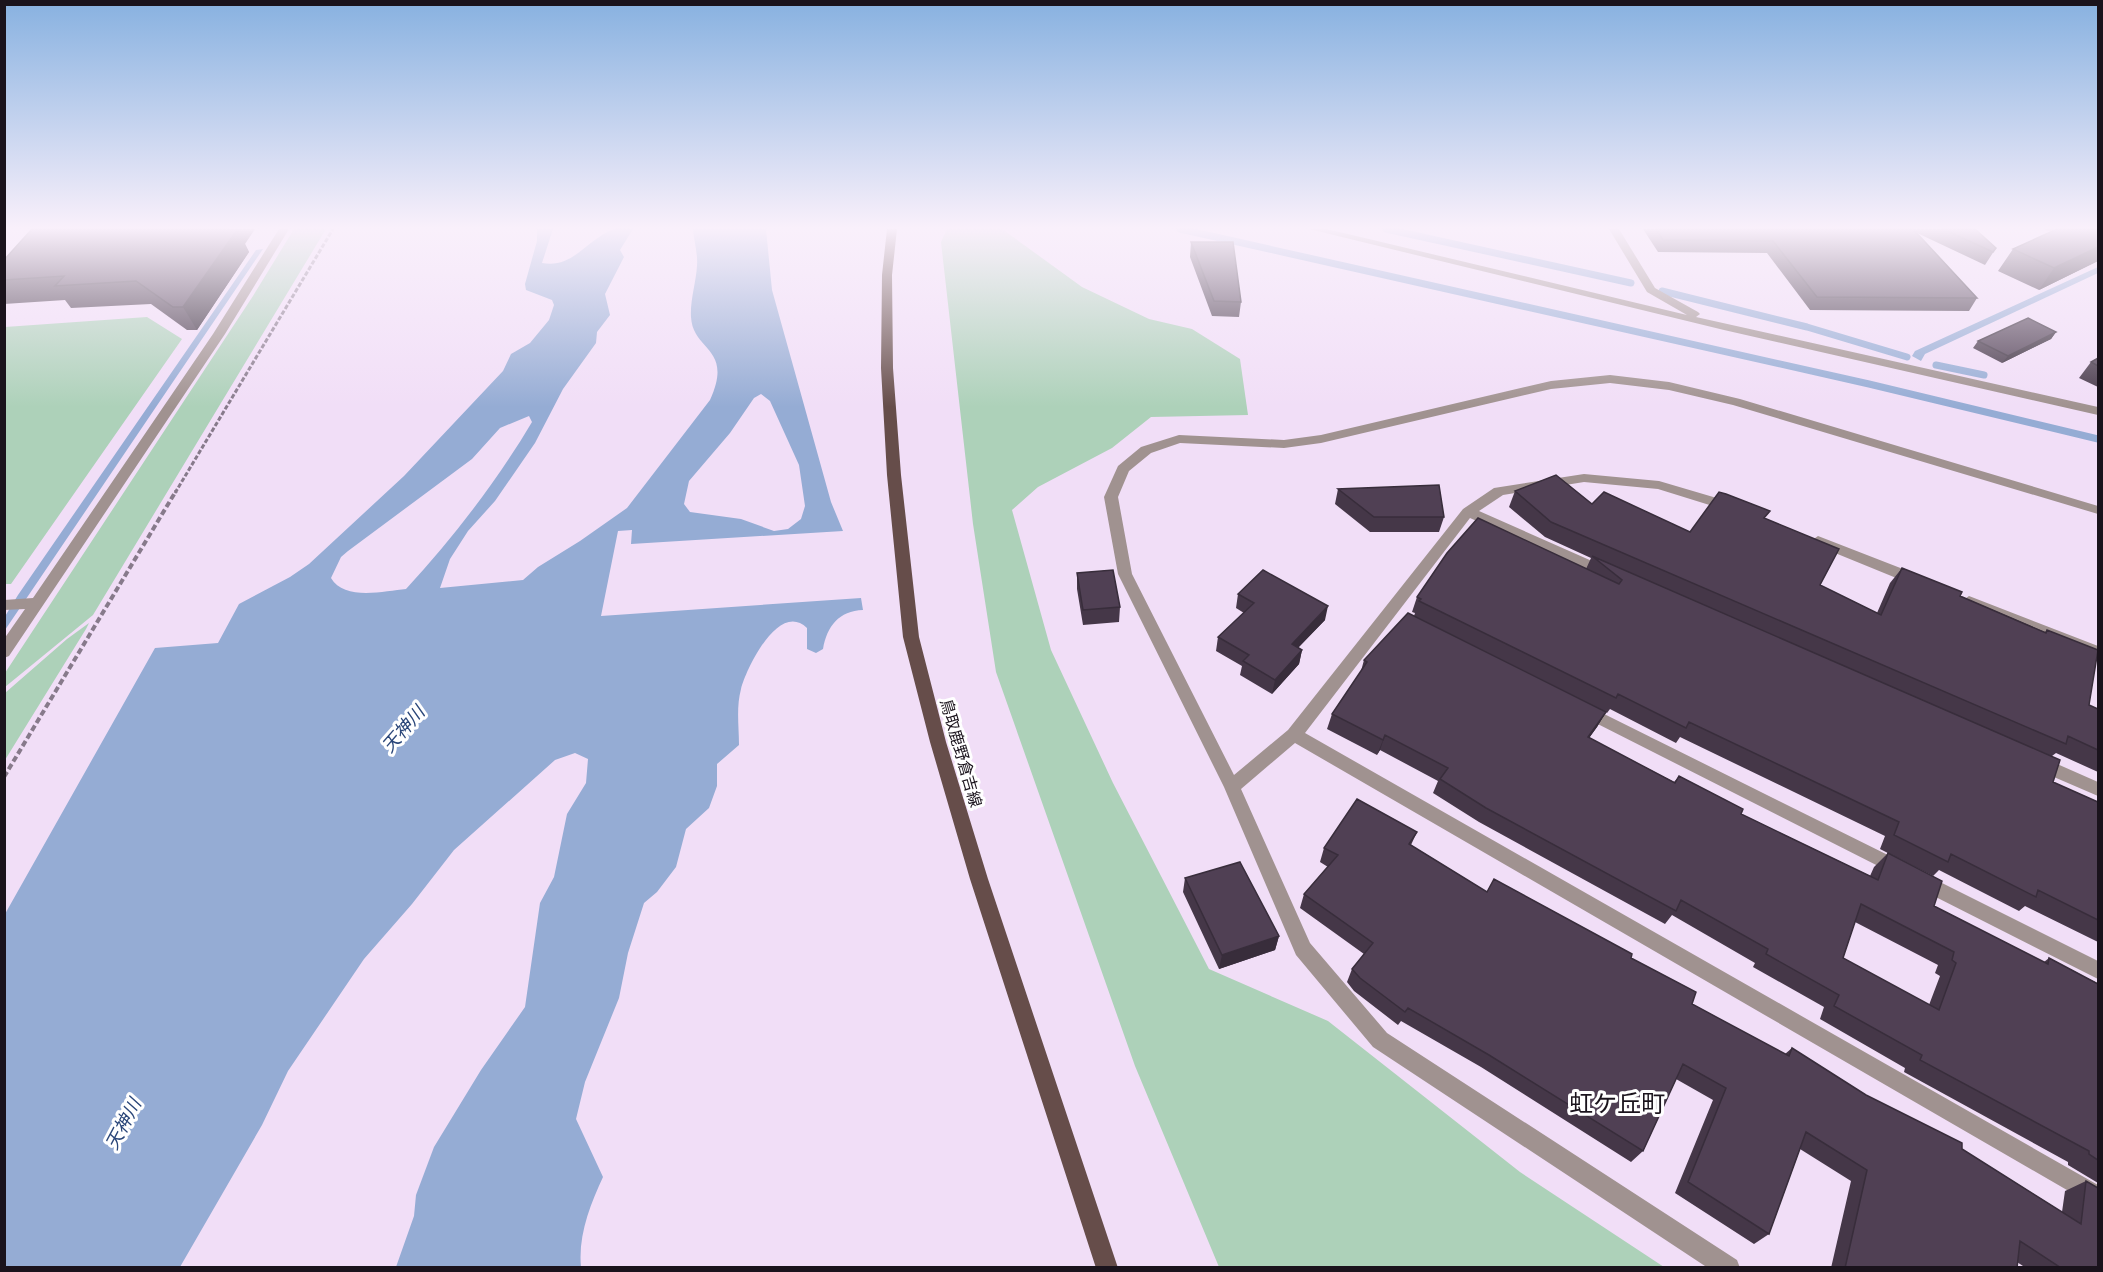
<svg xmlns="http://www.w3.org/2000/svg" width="2103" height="1272" viewBox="0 0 2103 1272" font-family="Roboto,'Noto Sans JP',sans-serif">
	<rect width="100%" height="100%" fill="#f1def7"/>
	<path fill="#add1b9" d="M294,229H326L93,615L5,687V673L253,296Z
		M947,229H1002L1082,287L1149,319L1192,329L1240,359L1248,415L1151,417L1112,448L1038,487L1012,510L1051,650L1113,783L1209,969L1328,1021L1520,1172L1664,1267H1219L1135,1066L996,672L973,524L941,242Z
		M147,317L182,339L11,584H5V327Z
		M89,623L86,629L5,760V693L67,639Z"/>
	<path fill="#95acd4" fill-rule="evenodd" d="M537,229H553L542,263C573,269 587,239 614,229C619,227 628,229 633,229L620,250L624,257L605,294L610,315L597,332L596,343L563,389L535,443L495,501L468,531L450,559L440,588L523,580L538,567L580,541L627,508L710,400C734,347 693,352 691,317C690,301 696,282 697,266C698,254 694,241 693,229H766L772,290L831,502L843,531L631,544L632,530L618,531L601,616L861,598L863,610C839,611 827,626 823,649L816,653L807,649V628C779,600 746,669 741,689C736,708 739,726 739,745L717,764V786L709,808L686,829L676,867L657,892L644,903L628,953L619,998L585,1082L576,1119L603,1177C590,1205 578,1236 581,1267H396L414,1216L416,1195L434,1147L481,1070L525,1007L540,903L554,877L567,814L586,783L588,759L575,753L555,760L454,850L412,904L364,959L288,1071L262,1125L180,1267H5V914L155,648L218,643L239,604L290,577L309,564L404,476L503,371L511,354L530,343L549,320L554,305L552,300L526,290L525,284L537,241ZM761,394L770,401L799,465L805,506L801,519L788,529L774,531L741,519L690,512L684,504L689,481L730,433L754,398ZM529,416L532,422C497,481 453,538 406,589C384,591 344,601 331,578L341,557L348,551L472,459L500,428Z
		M263,249L5,630L4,618L18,595L256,250Z
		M2098,267V273L1925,354L1921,361L1912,356L1915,351Z"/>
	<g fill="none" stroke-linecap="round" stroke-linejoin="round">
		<path stroke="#95acd4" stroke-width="7" d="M1180,229L1869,384L2098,439
			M1386,229L1631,283
			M1662,291L1807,327L1907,357
			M1936,365L1984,375"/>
		<path stroke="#877a8b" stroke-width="3" stroke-dasharray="4.5 2" stroke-linecap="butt" d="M175,493L333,229"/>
		<path stroke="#877a8b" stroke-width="4" stroke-dasharray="6 3" stroke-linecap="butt" d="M4,777L176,491"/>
		<path fill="#a09290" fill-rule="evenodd" d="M279,229H289L225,334L9,656L4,658V639L25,609L4,610V600L33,598L213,334Z
			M1309,229H1327L1687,315L1647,292L1609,229H1619L1655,288L1698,312L1700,314L1696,317L2098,407V415L1724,330Z
			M2043,229H2058L2098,242V248Z
			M1610,375L1669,382L1740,399L2098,506V514L1733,405L1669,390L1610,383L1551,389L1321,443L1284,448L1180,443L1151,453L1129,471L1118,497L1132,574L1234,775L1288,730L1463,509L1494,488L1584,474L1659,481L1737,504L1739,507L1737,510L1732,512L1658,489L1584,482L1503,495L1479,511L1610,569L1612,573L1610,577H1600L1470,518L1305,733L2098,1185V1208L1295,743L1241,789L1310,943L1387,1033L1737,1260L1740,1268H1708L1373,1047L1296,955L1224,787L1118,574L1104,497L1118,466L1141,447L1179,435L1284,440L1321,435L1551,381Z
			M1818,536L1921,576L1923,580L1916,585L1911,584L1813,544L1811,541Z
			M1969,596L2098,646V658L1964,605L1962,601Z
			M1584,704L1904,863L1907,868L1904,873L1898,876L1892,873L1578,714L1576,710L1578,706Z
			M2039,756L2098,782V796L2033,768L2031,763L2033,758Z
			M1922,873L2098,961V979L1916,887L1913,881L1916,875Z"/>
		<path fill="#664d4a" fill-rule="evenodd" d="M887,229H897L892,275L893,368L901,475L919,637L946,742L988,879L1118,1268H1096L970,879L930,742L903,637L887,475L881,368L882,275Z"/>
	</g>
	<path fill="#453748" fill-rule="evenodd" d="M1643,229H1975L1996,248L1985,265L1915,232L1977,298L1969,311L1810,310L1767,253L1658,252Z
		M2098,229V261L2039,290L1998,271L2013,249Z
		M1191,242L1241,302L1239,317L1212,316L1190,257Z
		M245,244L249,252L197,330H187L151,304L71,308L65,300L4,304V260Z
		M2056,332L2051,339L2002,363L1973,348L1978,341Z
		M2098,358V387L2079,378L2091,362Z
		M1338,489L1444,517L1439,532H1370L1335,504Z
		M1515,491L1592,504L1690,532L1765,519L1820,585L1877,613L1890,583L1902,568L1960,596L2045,632L2047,630L2089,705L2098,709V772L2056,753L2052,756L2053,782L2098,802V942L2025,906L2019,911L1939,870L1933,876L1880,849L1885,836L1680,737L1676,743L1610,709L1607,713L1606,712L1597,727L1589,738L1674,782L1679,776L1741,814L1870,876L1874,867L1888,853L1934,906L2044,962L2049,958L2097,983V981L2098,980V1183L2068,1165V1162L1904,1072L1905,1068L1820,1019L1824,1007L1753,967L1755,963L1672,915L1665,924L1479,822L1433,793L1438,781L1380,750L1377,755L1327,729L1332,714L1361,671L1364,660L1414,616L1415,613L1412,612L1417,597L1586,569L1591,558L1545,537L1509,507ZM1855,922L1938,965L1935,973L1940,976L1929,1005L1843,958Z
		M1077,573L1120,607L1119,622L1083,625L1077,589Z
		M1238,594L1325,620L1298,648L1302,650L1299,664L1272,694L1240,675L1242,666L1216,651L1218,637L1244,613L1236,608Z
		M1417,832L1411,845L1487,892L1631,958L1692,1004L1785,1054L1792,1048L1866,1095L1962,1149L2062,1212L2065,1191L2086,1181L2098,1268H2026L2017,1262V1268H1831L1851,1181L1800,1149L1769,1234L1754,1244L1675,1193L1713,1100L1676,1079L1643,1151L1631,1162L1481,1067L1401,1021L1398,1025L1354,991L1347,982L1352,969L1364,954L1300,908L1304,894L1328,867L1320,862L1324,848Z
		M1185,878L1279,936L1275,950L1219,969L1183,892Z"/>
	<path fill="#382d3b" d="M228,229H255L245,244L249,252L197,330L183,307Z
		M2098,247V261L2039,290L2054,268Z
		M2056,332L2051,339L2002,363L2008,356Z
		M1328,606L1325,620L1288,658L1292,644Z
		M1302,650L1299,664L1272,694L1275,680Z
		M1606,712L1597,727L1579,752L1588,737Z
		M1385,735L1380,750L1377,755Z
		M1279,936L1275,950L1219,969L1222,955Z"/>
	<path fill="#504054" stroke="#382d3b" stroke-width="1.5" fill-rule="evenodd" d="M32,229H228L227,230H237L183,307H173L136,281L55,286L64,276L4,280V260Z
		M1656,229H1913L1977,298L1817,297L1773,241L1663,240Z
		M1943,229H1975L1996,248L1993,252Z
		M2057,229H2098V247L2054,268L2013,249Z
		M1191,242H1233L1241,302L1214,301Z
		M2028,318L2056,332L2008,356L1978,341Z
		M2098,358V366L2091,362Z
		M1556,475L1592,504L1604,492L1690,532L1719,492L1726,494L1770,511L1764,518L1839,549L1820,585L1881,615L1902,568L1962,592L1960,596L2046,633L2047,630L2098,650L2089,705L2098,709V750L2068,736L2066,744L1551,522L1515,491Z
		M1439,485L1444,517H1374L1338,489Z
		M1478,518L1619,584L1622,580L1592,556L2060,760L2053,782L2098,802V920L2038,890L2036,897L1951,854L1948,862L1894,835L1899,822L1689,722L1686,728L1618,694L1616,698L1419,601L1421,599L1417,597L1447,553Z
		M1113,570L1120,607L1083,610L1077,573Z
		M1263,570L1328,606L1292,644L1302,650L1275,680L1243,661L1249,655L1218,637L1254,603L1238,594Z
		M1408,613L1606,712L1588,737L1675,783L1679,776L1743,809L1741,814L1878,880L1888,853L1942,881L1934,906L2048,964L2049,958L2098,984V1160L2089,1154V1151L1920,1060L1922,1055L1834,1006L1839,995L1766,954L1768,949L1681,900L1676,911L1486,808L1440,779L1448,768L1385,735L1383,740L1332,714L1367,662L1364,660ZM1861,904L1954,952L1952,960L1956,963L1939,1010L1843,958Z
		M1357,799L1417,832L1409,844L1487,892L1494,879L1632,954L1631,958L1696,992L1692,1004L1789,1056L1792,1048L1866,1095L1962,1143V1149L2081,1224L2086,1181L2098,1188V1268H2061L2020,1241L2017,1268H1845L1867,1170L1806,1132L1769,1234L1688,1182L1726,1088L1683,1064L1643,1151L1489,1055L1408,1008L1405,1012L1360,978L1352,969L1373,943L1304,894L1338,855L1324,848Z
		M1240,862L1279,936L1222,955L1185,878Z"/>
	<linearGradient id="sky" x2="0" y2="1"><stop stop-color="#87b1e0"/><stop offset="0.56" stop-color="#f9f0fb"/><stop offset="1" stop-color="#f9f0fb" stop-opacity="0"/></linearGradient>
	<rect width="2103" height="407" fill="url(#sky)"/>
	<g text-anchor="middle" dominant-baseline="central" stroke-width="6" stroke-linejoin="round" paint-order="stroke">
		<g font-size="16" fill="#1a131c" stroke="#fff">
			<text transform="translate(961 753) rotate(74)">鳥取鹿野倉吉線</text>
		</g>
		<g font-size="18" font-style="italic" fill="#2a4679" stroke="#fff">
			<text transform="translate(403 729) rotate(-49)">天神川</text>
			<text transform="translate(123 1124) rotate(-62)">天神川</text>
		</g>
		<g font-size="24" fill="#1a131c" stroke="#fff">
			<text x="1617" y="1104">虹ケ丘町</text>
		</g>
	</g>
	<rect width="2103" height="1272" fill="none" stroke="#1a131c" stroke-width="12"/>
</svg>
